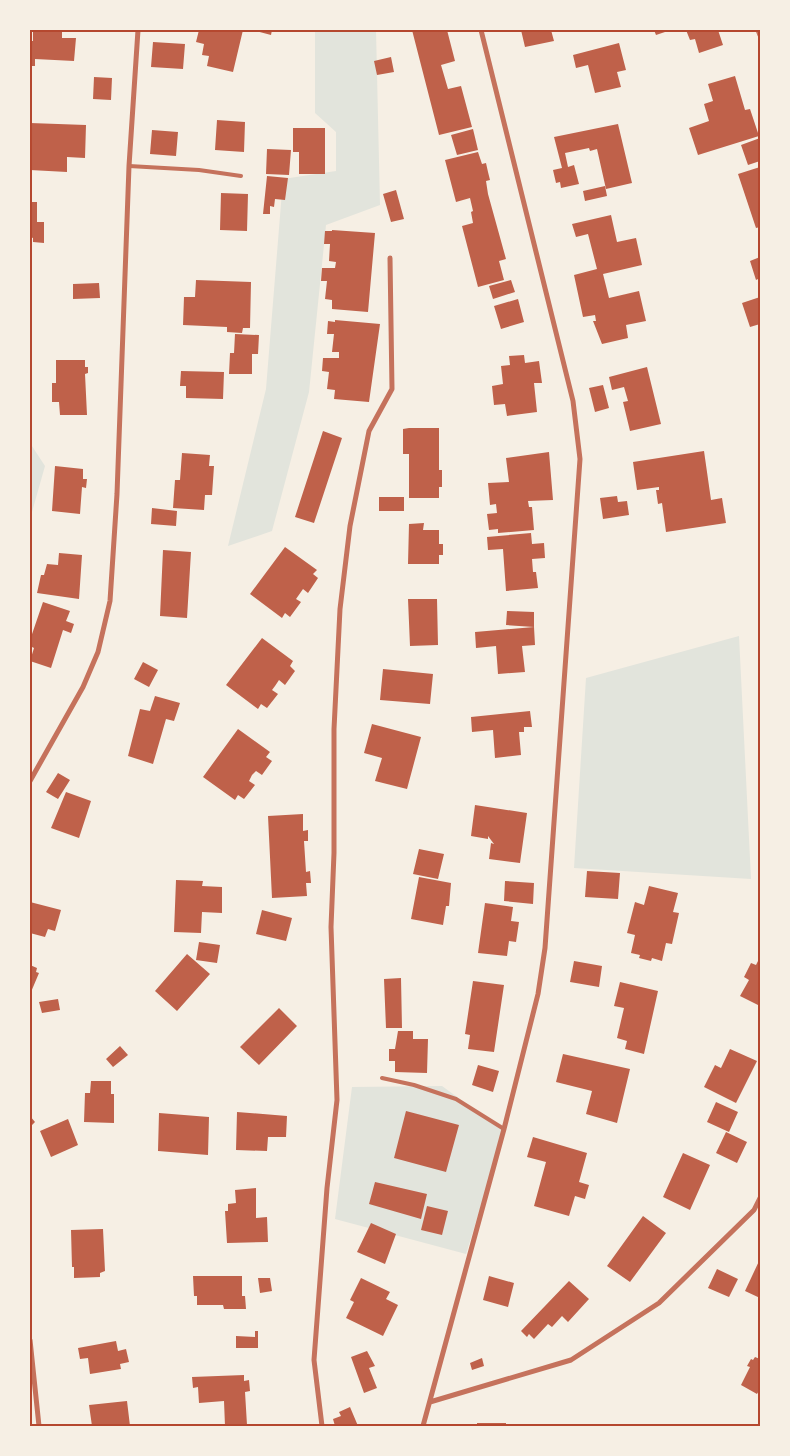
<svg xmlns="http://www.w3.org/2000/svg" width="790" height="1456" viewBox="0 0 790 1456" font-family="'Libre Baskerville',serif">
	<rect width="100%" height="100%" fill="#f6efe4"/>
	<path fill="#e2e4dc" d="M315,30H376L380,205L326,225L309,392L272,531L228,546L266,389L283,179L336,171V132L315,113Z
		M30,443L45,466L30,519Z
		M739,636L751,879L574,868L586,678Z
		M442,1086L504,1131L466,1254L335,1219L352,1087Z"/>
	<path fill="#bf614a" d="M47,30H62V38H76L74,61L35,59V66H30V41H33V31L47,32Z
		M199,30H243L233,72L207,66L209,56L202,55L204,44L196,42Z
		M252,30H272L271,35Z
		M412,30H447L455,61L441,65L448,89L461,86L472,127L439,135Z
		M521,30H551L554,41L525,47Z
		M654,30H671L656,35Z
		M686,30H718L723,45L699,53L695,39L690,40Z
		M153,42L185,44L183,69L151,67Z
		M619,43L626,70L617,72L621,87L595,93L588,65L576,68L573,55Z
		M391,57L394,72L377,75L374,61Z
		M735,76L745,110L750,109L759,136L698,155L689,128L709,121L704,104L713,101L708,84Z
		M94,77L112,78L111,100L93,99Z
		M217,120L245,122L244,152L215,150Z
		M30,123L86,125L85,158L67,157V172L30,170Z
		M618,124L632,183L606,189L597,149L590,151L589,148L565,153L568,167L574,165L579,184L561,188L560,182L556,183L553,170L562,168L554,137Z
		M293,128H325V174H299V152H293Z
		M473,129L478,150L457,155L451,135Z
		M152,130L178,132L176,156L150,154Z
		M760,138V161L748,165L741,145Z
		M267,149L291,150L289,175L266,174Z
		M478,152L482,164L486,163L488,172L490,180L486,181L488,194L506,259L499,261L504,280L478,287L462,226L473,223L471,212L473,211L470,198L456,202L445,160Z
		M760,167V227L756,228L738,174Z
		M267,176L288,178L285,200L275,199L274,207L270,206V214H263Z
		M605,186L607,196L585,201L583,191Z
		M396,190L404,219L391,222L383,194Z
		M221,193L248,194L247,231L220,230Z
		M30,202H37V222H44V243L33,242V238L30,237Z
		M611,215L617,242L636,238L642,265L603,274L609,298L639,291L646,321L626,325L628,338L602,344L593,321H596L595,315L583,317L574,275L597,269L588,234L576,237L572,224Z
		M332,230L375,233L368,312L332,309V300L325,299L327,281H321L322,268H335L336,262L329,261L330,244H324L325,231H332Z
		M760,257V278L756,280L750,261Z
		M196,280L251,282L250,328H243L242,333L227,332V327L183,325L184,297H195Z
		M511,280L515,292L493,299L489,286Z
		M99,283L100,298L73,299V284Z
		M760,297V324L750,327L742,303Z
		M518,299L524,322L501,329L494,306Z
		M335,320L380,324L369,402L334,399L335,390L327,389L329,372L322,371L323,358H339V352H332L334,334H327L328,321L335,322Z
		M235,334L259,335L258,354H252V374H229L230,353H234Z
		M524,355L525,363L539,361L542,383H534L537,412L507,416L505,404L494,405L492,386L503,384L501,366L510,365L509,356Z
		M56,360H85V367H88V373L85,374L87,415H60L59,402H52V383H56Z
		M647,367L661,424L630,431L623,402L628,401L624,387L612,390L609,377Z
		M181,371L224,372L223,399L186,398V386H180Z
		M603,385L609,408L595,412L589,388Z
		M409,428H439V470H442V487H439V498H409V454H403V429Z
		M323,431L342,438L314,523L295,517Z
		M704,451L711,500L722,498L726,523L666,532L662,503L658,504L656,490H659V487L637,490L633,462Z
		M549,452L553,500L528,501L529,507H532L534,530L498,533V529L489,530L487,514L497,513L496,504L490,505L488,483L509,482L506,458Z
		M182,453L210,455L209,466H214L212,495H205L204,510L173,508L175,480H180Z
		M55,466L83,469V479H87L86,488L82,487L80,514L52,511Z
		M617,496L618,502L627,501L629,515L603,519L600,498Z
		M379,497H404V511H379Z
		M152,508L177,511L176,526L151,524Z
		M424,523L423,530H439V544H443V555H439V564H408L409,524Z
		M531,533L532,544L544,543L545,558L532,559L533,572H536L538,588L506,591L503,549L488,550L487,537Z
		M285,547L317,570L313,574L318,578L308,593L303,589L296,599L301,602L290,617L285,613L282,618L250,594Z
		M163,550L191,552L187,618L160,616Z
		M59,553L82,555L79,599L37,593L41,575H44L47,564L58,565Z
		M408,599H437L438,645L410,646Z
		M43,602L70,611L66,621L74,624L71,633L63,630L51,668L30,661L34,648L30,646V640Z
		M507,611L534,612V627L506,625Z
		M534,627L535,645L522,646L525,672L498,674L496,646L476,648L475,632Z
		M262,638L293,661L290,666L295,671L285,685L279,680L275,686L272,690L278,694L267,708L261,704L258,709L226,685Z
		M143,662L158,670L149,687L134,679Z
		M383,669L433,674L430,704L380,700Z
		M155,696L180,703L174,721L166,719L153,764L128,756L140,709L150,711Z
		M530,711L532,727H524V732H519L521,755L495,758L493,730L472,732L471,717Z
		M372,724L421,737L407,789L375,781L382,758L364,753Z
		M238,729L270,752L266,757L272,761L262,775L256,771L252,775L249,781L255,785L244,799L238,795L235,800L203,777Z
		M58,773L70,780L58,799L46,792Z
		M66,792L91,801L79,838L51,828Z
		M475,805L527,813L520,863L489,859L491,843L494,844L488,836V839L471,836Z
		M303,814V831L308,830V841H304L306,872L310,871L311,883H306L307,896L272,898L268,816Z
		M419,849L444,854L438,879L413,874Z
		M587,871L620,873L618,899L585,897Z
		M419,877L451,883L449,906H446L443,925L411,919Z
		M176,880L203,881L202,886L222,887V913L202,912L201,933L174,932Z
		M505,881L534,883L533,904L504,901Z
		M649,886L678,893L673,912L679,913L672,944L666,943L662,961L652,958L651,961L639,958L640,955L631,953L635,935L627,933L635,902L644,905Z
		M30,902L61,910L55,931L48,929L45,937L30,933Z
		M485,903L513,907L511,921L519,922L516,942L509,941L507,956L478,953Z
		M262,910L292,918L286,941L256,934Z
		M199,942L220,945L217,963L196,960Z
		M187,954L210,974L177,1011L155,991Z
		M760,957V1006L740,996L749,980L744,977L751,963L756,965Z
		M574,961L602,966L599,987L570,982Z
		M30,965L37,968L36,972L39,973L31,992Z
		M401,978L402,1028H386L384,979Z
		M473,981L504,985L494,1052L468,1049L470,1035L465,1034Z
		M620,982L658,991L644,1054L625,1049L627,1041L617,1038L624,1008L614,1006Z
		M58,999L60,1010L42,1013L39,1002Z
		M279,1008L297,1026L259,1065L240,1047Z
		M398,1031H413V1039H428L427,1073L395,1072V1061H389V1049H395Z
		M120,1046L128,1055L113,1067L106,1059Z
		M730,1049L757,1061L736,1103L704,1087L715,1065L721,1068Z
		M563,1054L630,1069L617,1123L586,1114L592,1091L556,1082Z
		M478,1065L499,1071L493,1092L472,1085Z
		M91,1081H111V1094H114V1123L84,1122L85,1093H90Z
		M716,1102L738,1112L729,1132L707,1122Z
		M406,1111L459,1125L446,1172L394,1158Z
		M237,1112L287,1116L286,1137H268L267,1151L236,1150Z
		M159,1113L209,1117L208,1155L158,1151Z
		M30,1116L35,1122L30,1127Z
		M68,1119L78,1145L51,1157L40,1131Z
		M726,1132L747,1142L737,1163L716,1153Z
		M533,1137L587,1153L579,1182L589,1185L585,1199L575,1196L569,1216L534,1206L546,1162L527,1157Z
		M683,1153L710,1165L690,1210L663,1197Z
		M375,1182L427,1194L421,1219L369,1204Z
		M256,1188V1218L267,1217L268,1242L227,1243L225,1211H228V1204L236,1203L235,1190Z
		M427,1206L448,1211L442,1235L421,1230Z
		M643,1216L666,1233L630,1282L607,1266Z
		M371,1223L396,1234L385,1264L357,1252Z
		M103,1229L105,1271L100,1273V1277L74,1278V1267H72L71,1230Z
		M760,1259V1298L745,1291Z
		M717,1269L738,1279L729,1297L708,1288Z
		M193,1276H242V1296H245L246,1309H224L223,1305H197V1296H194Z
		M489,1276L514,1283L508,1307L483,1300Z
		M258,1278H270L272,1291L260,1293Z
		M361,1278L390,1292L386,1299L398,1305L383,1336L346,1318L354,1302L350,1300Z
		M569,1281L589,1299L568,1322L562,1316L552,1327L548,1324L534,1339L529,1334L527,1337L521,1331Z
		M255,1331H258V1348H236V1336L255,1337Z
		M116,1341L118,1351L126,1349L129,1362L120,1364L121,1369L90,1374L88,1358L80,1359L78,1348Z
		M367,1351L375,1366L369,1368L377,1388L364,1393L351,1357Z
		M755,1357L760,1359V1389L757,1394L741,1385L750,1367L747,1366L751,1359L753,1360Z
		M482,1358L484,1366L472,1370L470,1363Z
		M244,1375V1381L249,1380L250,1391L245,1392L247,1425L225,1426L224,1401L199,1403L198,1387L193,1388L192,1377Z
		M127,1401L130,1426H92L89,1405Z
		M350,1407L358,1426H335L333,1419L341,1416L339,1412Z
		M477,1423H506V1426H477Z"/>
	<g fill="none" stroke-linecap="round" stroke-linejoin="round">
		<path stroke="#c5725c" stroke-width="4" d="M129,166L199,170L241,176
			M382,1078L414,1085L456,1099L504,1129"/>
		<path stroke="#c5725c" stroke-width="5" d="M758,30L760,35
			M30,781L83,687L98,652L110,601L117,494L129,166L138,30
			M30,1340L39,1426
			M430,1402L571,1360L659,1303L754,1210L760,1198
			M322,1426L314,1360L327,1188L337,1100L331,927L334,853V729L340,609L350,526L369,431L392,389L390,258
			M423,1426L504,1129L538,994L545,948L580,459L573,401L481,30"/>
	</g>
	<rect width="790" height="1456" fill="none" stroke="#f6efe4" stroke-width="62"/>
	<rect x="31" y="31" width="728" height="1394" fill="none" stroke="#b5482f" stroke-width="2"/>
</svg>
